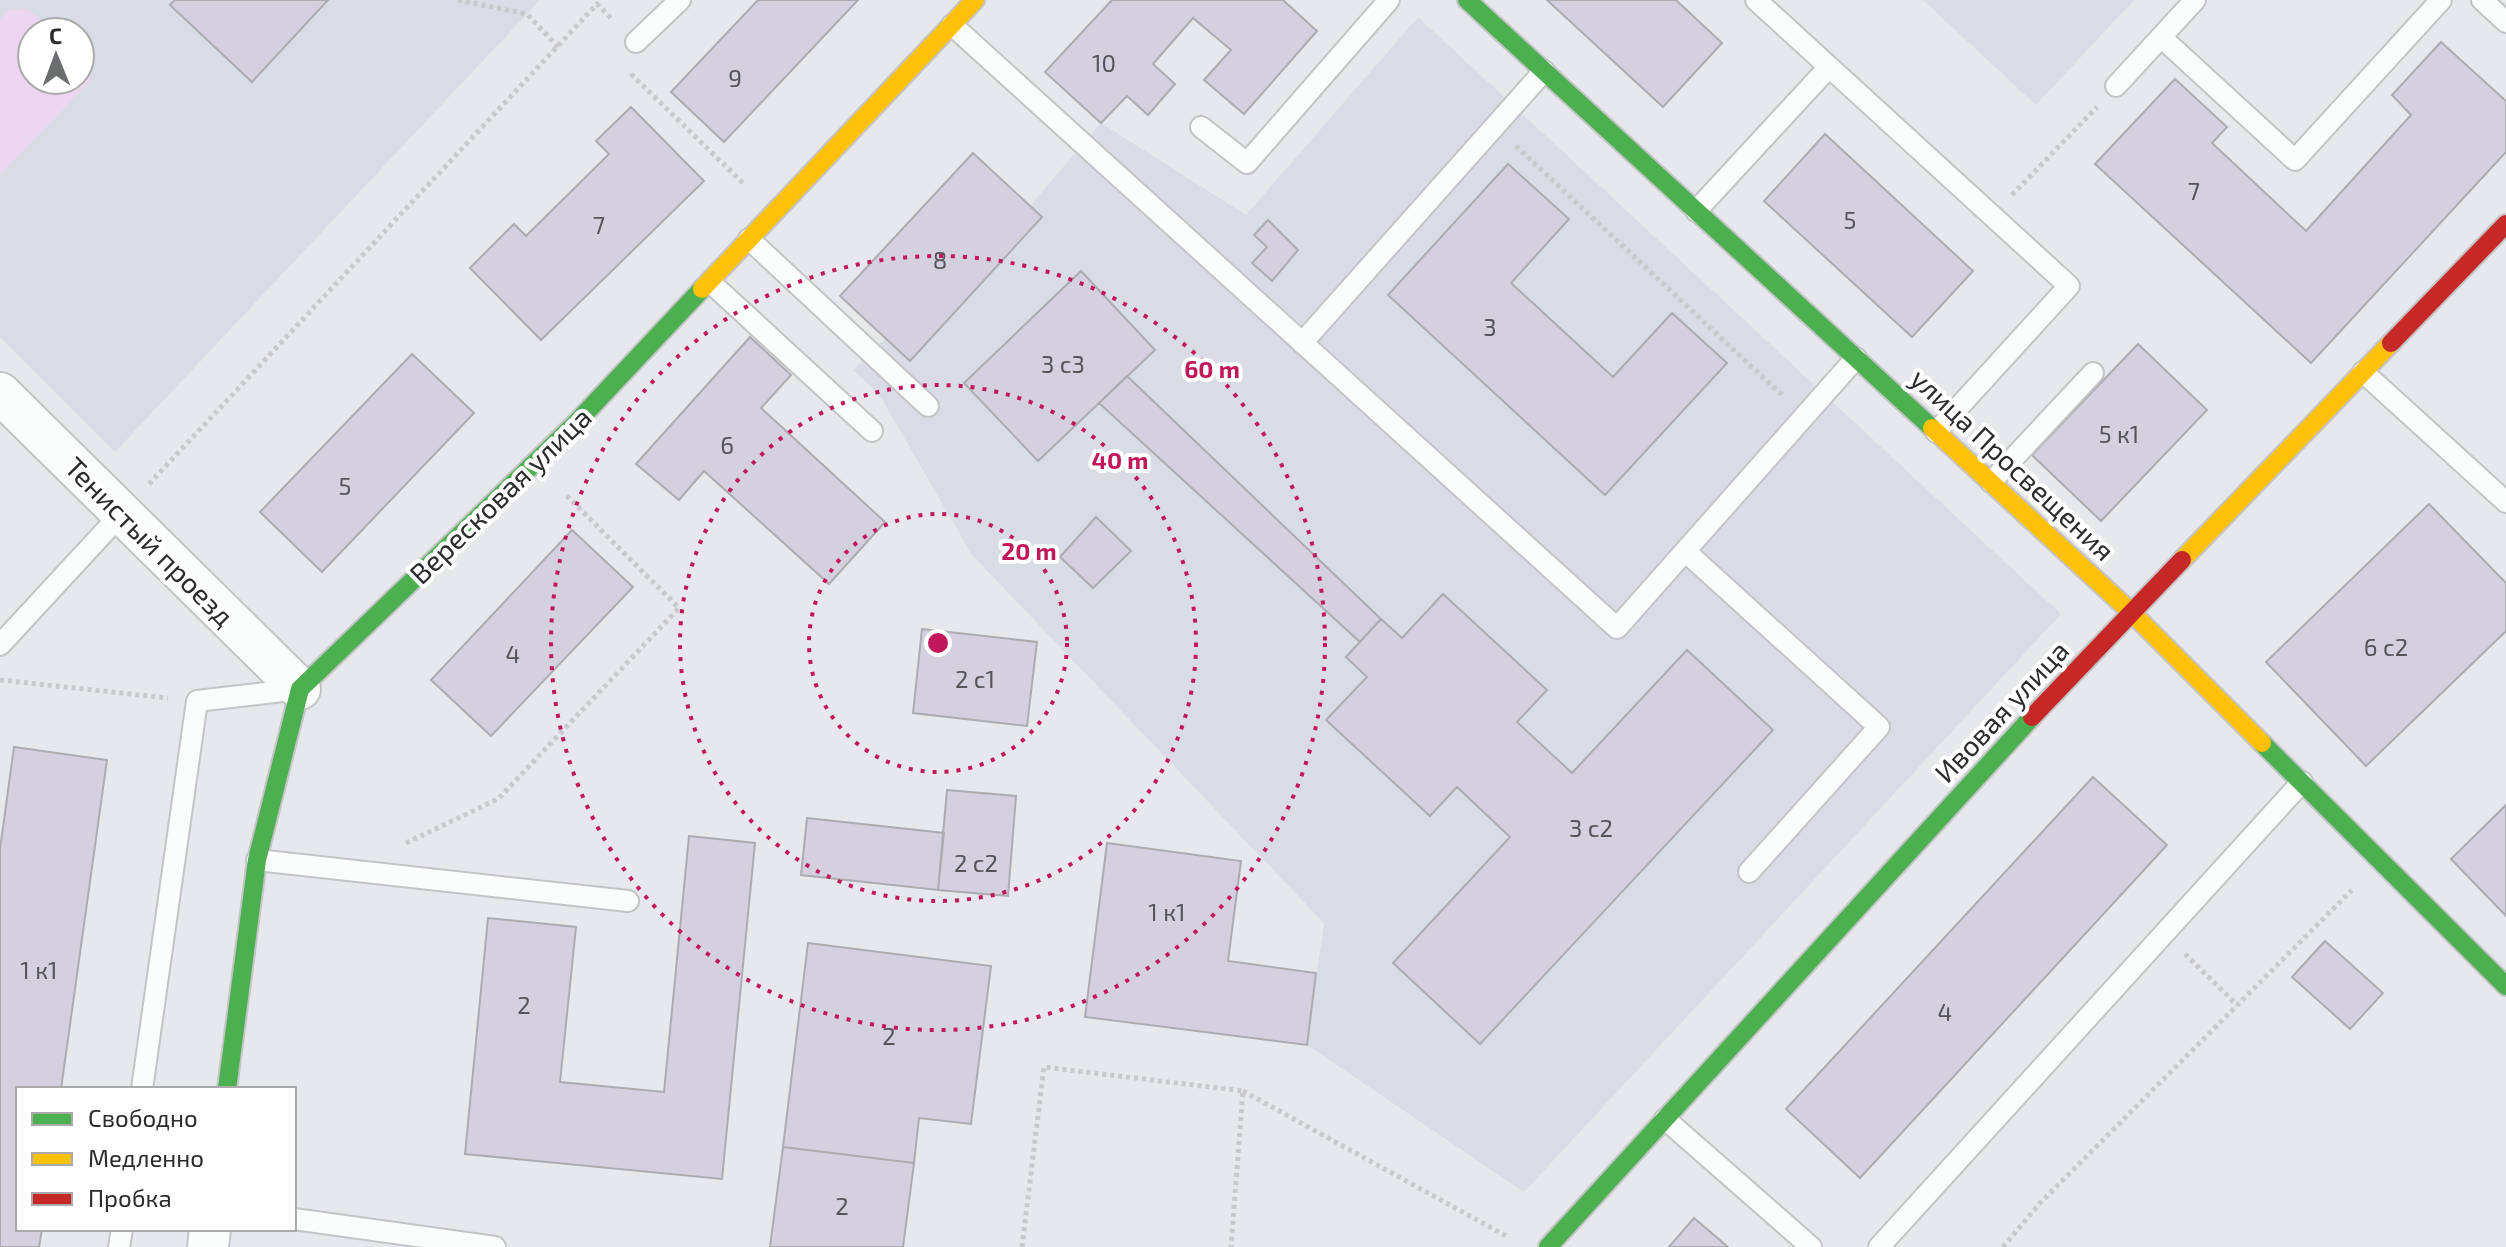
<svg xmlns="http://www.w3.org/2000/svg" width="2506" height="1247" viewBox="0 0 2506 1247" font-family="'Exo 2',sans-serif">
	<rect width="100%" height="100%" fill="#e7e8ec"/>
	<path fill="#d9dce5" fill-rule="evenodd" d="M0,0H540L115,452L0,337ZM32,32H80V80H32Z
		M1923,0H2134L2036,105Z
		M1418,17L2061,614L1524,1192L1307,1045L1324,923L972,555L880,396L853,370L886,338L910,360L1042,217L1030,206L1101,123L1246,215Z"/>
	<path fill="#ecd6ef" d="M28,9L55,32H32V80H80V53L91,63L90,81L0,175V20L9,10Z"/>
	<path fill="#d4d0e0" stroke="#acacb0" stroke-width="2" d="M175,0H328L252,82L170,5Z
		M758,0H858L724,142L671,92Z
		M1112,0H1283L1317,31L1244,114L1204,80L1231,50L1193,18L1153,64L1175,84L1148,115L1127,96L1101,123L1045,72Z
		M1547,0H1676L1722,43L1663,107Z
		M2441,42L2506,101V152L2311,363L2095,164L2175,79L2227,127L2212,143L2306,231L2411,115L2392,95Z
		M631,107L704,181L541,340L470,268L514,224L526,236L609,154L596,141Z
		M1825,134L1973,271L1912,337L1764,201Z
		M973,153L1042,217L910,361L840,296Z
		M1508,164L1569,219L1511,283L1613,377L1672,313L1727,363L1605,495L1388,295Z
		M1268,220L1298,250L1272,281L1252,263L1267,247L1254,235Z
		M1081,271L1155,350L1038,461L964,383Z
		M750,337L791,375L761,408L885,522L829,584L704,471L679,500L636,464Z
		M2138,344L2207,410L2101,521L2032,455Z
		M412,354L474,413L322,572L260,512Z
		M1127,376L1381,619L1360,642L1099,403Z
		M2429,504L2506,583V631L2366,766L2266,662Z
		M1096,517L1131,551L1093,588L1060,557Z
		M572,530L633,587L491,736L431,680Z
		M1443,594L1547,690L1517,722L1572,773L1687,650L1773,730L1480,1044L1393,963L1510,837L1457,787L1430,816L1326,720L1367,677L1346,657L1381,619L1402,638Z
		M922,629L1037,642L1027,726L913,713Z
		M14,747L107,760L61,1089H18V1229H42L39,1247H0V849Z
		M2093,777L2167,845L1860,1178L1786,1109Z
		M947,790L1016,796L1008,896L938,890Z
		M2506,805V916L2451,859Z
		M807,818L944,833L938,890L801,875Z
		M689,836L755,843L722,1179L465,1154L488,918L576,927L560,1082L664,1092Z
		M1107,843L1241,861L1228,961L1316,973L1307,1045L1085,1017Z
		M2325,941L2383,993L2350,1029L2292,977Z
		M808,943L991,966L971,1124L919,1118L914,1163L783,1147Z
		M783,1147L914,1163L903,1247H770Z
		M1694,1218L1728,1247H1669Z"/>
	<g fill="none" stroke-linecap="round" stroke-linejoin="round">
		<g stroke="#c3c4c6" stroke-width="24">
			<path id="lane" d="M1756,0L2069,286L1936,432
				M2482,0L2506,22
				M952,25L1617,628L1856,358
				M2161,37L2295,160L2441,0
				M636,42L680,0
				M2116,86L2195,0
				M1201,127L1247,163L1389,0
				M1696,211L1829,67
				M749,239L928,406
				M710,282L872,431
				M1302,343L1544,71
				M2363,372L2506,502
				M1991,482L2093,373
				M1685,551L1879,727L1749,872
				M0,645L122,513
				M257,860L628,901
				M142,1089L197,701L300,689
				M1665,1119L1811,1247
				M294,1219L495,1247
				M119,1247L122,1229
				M1879,1247L2302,782"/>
		</g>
		<g stroke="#c3c4c6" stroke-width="44">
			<path id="street" d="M0,393L300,689
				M208,1247L210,1229"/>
		</g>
		<g stroke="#c3c4c6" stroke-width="22">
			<path id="fast" d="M1467,0L1932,428
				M2262,743L2506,986
				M227,1089L257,860L300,689L576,423L702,289
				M1548,1247L2032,717"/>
		</g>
		<g stroke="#c3c4c6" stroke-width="22">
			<path id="slow" d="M702,289L975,0
				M1932,428L2132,613L2262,743
				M2182,560L2391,343"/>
		</g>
		<g stroke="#c3c4c6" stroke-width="22">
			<path id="jam" d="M2391,343L2506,224
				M2032,717L2182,560"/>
		</g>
		<path stroke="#c9c9cb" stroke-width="5" stroke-dasharray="4 4" stroke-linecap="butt" d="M458,0L527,14L558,47
			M631,74L744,184
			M1516,146L1783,396
			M2012,195L2097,107
			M149,484L597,4L613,20
			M0,680L168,698
			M406,843L498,799L679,608L565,494
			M2185,954L2237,1005
			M1243,1091L1508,1237
			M1022,1247L1044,1067L1243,1091L1231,1247
			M2003,1247L2041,1202L2352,890"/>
		<use href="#lane" stroke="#fbfcfc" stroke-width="20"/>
		<use href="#street" stroke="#fbfcfc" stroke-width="40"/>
		<use href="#fast" stroke="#4caf50" stroke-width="18"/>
		<use href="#slow" stroke="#ffc107" stroke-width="18"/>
		<use href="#jam" stroke="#c62828" stroke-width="18"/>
	</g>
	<g fill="none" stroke="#c2185b" stroke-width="4" stroke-dasharray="4 8">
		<circle cx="938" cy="643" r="129"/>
		<circle cx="938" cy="643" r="258"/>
		<circle cx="938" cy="643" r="387"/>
	</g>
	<g text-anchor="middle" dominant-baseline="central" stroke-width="8" stroke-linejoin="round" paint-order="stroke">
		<g font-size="24" fill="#54545a">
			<text x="1104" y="62">10</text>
			<text x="735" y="77">9</text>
			<text x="2194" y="190">7</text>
			<text x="1850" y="219">5</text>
			<text x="599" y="224">7</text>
			<text x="940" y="259">8</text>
			<text x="1490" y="326">3</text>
			<text x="1063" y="363">3 с3</text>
			<text x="2119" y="433">5 к1</text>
			<text x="727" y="444">6</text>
			<text x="345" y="485">5</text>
			<text x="2386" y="646">6 с2</text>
			<text x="513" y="653">4</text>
			<text x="975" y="678">2 с1</text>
			<text x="1591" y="827">3 с2</text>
			<text x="976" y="862">2 с2</text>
			<text x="1167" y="911">1 к1</text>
			<text x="39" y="969">1 к1</text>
			<text x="524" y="1004">2</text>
			<text x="1945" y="1011">4</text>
			<text x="889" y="1035">2</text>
			<text x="842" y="1205">2</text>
		</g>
		<g font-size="28" fill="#2a2b2d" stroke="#fff">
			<text transform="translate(2013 464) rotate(43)">улица Просвещения</text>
			<text transform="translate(500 495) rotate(-44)">Вересковая улица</text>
			<text transform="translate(150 541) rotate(45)">Тенистый проезд</text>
			<text transform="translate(2001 711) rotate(-47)">Ивовая улица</text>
		</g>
	</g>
	<circle cx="938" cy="643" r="12" fill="#c2185b" stroke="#fff" stroke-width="4"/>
	<g font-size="24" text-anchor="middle" font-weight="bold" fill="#c2185b" stroke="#fff" stroke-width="8" stroke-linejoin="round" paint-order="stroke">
		<text x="1212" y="378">60 m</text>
		<text x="1120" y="469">40 m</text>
		<text x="1029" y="560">20 m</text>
	</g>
	<rect x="16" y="1087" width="280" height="144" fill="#ffffff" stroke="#aaaaab" stroke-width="2"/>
	<rect x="32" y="1113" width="40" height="12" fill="#4caf50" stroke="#aaaaab" stroke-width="2"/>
	<text x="88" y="1127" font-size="24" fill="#2a2b2d">Свободно</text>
	<rect x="32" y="1153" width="40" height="12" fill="#ffc107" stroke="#aaaaab" stroke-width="2"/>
	<text x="88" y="1167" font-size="24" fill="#2a2b2d">Медленно</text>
	<rect x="32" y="1193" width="40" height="12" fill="#c62828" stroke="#aaaaab" stroke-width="2"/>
	<text x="88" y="1207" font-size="24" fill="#2a2b2d">Пробка</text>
	<g transform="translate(56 56) rotate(359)"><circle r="38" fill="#ffffff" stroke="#aaaaab" stroke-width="2"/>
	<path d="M0-6L14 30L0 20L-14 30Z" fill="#6c6d70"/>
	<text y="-12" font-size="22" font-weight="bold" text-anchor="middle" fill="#2a2b2d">С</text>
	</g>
</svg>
